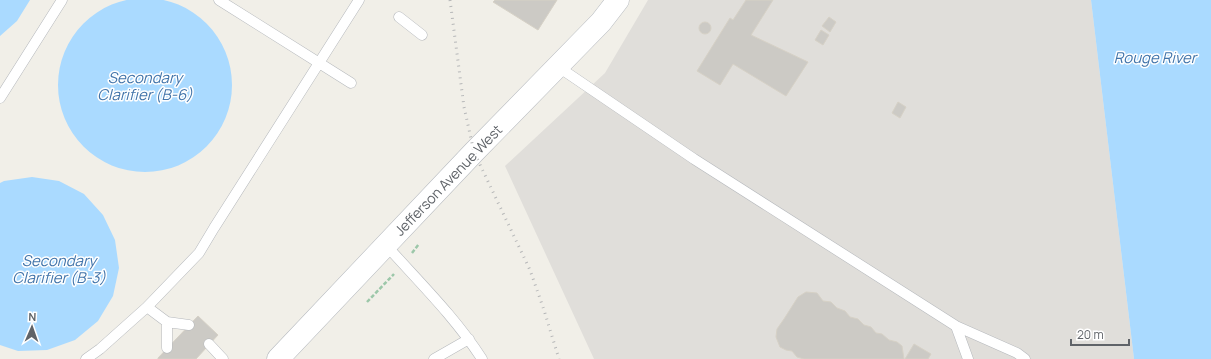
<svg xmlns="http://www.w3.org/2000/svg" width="1211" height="359" viewBox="0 0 1211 359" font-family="Manrope,sans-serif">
	<rect width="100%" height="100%" fill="#f1efe8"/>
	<path fill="#e0deda" d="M648,0H1091L1134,359H594L505,166L605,73Z"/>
	<path fill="#aadaff" d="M58 85a87 87 0 1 1 174 0a87 87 0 1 1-174 0Z
		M0,0H30L17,21L0,36Z
		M1091,0H1211V359H1134Z
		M32,177L59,181L84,194L103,215L115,240L119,268L113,296L98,321L75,340L47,350L18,351L0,345V183L4,181Z"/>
	<path fill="#cccac5" stroke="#d6d1c6" d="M495,0H557L538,30L493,2Z
		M746,0H773L751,35L808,62L786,96L733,64L720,85L697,71L730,18L733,20Z
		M829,17L836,22L830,32L822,26Z
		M699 28a6 6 0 1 1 12 0a6 6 0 1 1-12 0Z
		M821,30L829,35L823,45L815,40Z
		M898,102L906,107L900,118L892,113Z
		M806,292L817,293L823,301L831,302L837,308L845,311L850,317L858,319L864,325L871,327L876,333L882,334L889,340L897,342L902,346L904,359H804L797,357L792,351L786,350L780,347L776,337L777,329L784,319L798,297Z
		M198,316L218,335L196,359H158V358Z
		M914,344L931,354L928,359H905Z"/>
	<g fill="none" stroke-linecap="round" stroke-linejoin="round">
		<g stroke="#b5b8bc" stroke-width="11">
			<path id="service" d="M219,0L351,83
				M399,17L422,35
				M557,66L694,159L956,326L1017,353L1025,359
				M0,98L62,0
				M386,245C419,282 455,317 482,359
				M147,307L199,253L214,228L359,0
				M167,322V348
				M956,326L968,359
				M209,344L223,359
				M86,359L100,349L147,307L167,322L189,325
				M434,359L469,339"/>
		</g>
		<g stroke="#b6babf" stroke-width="23">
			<path id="secondary" d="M278,359L474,152L601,22L618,0"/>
		</g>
		<path stroke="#9cc7a9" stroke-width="2.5" stroke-dasharray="4 2" stroke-linecap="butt" d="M412,253L419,244
			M367,302L394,274"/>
		<use href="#service" stroke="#fff" stroke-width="10"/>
		<use href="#secondary" stroke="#fff" stroke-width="22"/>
		<path stroke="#b6b7b8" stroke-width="3" stroke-dasharray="1 5" stroke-linecap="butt" d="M450,0L464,107L474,152L530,270L544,310L559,359"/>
	</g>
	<g text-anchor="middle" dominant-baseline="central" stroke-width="3" stroke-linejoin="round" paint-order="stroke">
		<g font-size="14" fill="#5f6368" stroke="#fff">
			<text transform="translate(448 180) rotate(-46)">Jefferson Avenue West</text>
		</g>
		<g font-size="15" font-style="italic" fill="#4174aa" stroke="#fff">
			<text x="1155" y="57">Rouge River</text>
			<text x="145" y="77">Secondary<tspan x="145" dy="17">Clarifier (B-6)</tspan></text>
			<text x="59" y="260">Secondary<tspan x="59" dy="17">Clarifier (B-3)</tspan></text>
		</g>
	</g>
	<g transform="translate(32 327) rotate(2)" stroke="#ffffff" stroke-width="3" paint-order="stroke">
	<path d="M0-3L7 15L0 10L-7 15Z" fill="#5f6368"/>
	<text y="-6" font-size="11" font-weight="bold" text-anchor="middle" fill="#5f6368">N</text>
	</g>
	<path d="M1071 339v6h58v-6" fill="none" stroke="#5f6368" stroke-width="2"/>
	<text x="1077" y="339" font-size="12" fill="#5f6368" stroke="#ffffff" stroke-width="3" paint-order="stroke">20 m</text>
</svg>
